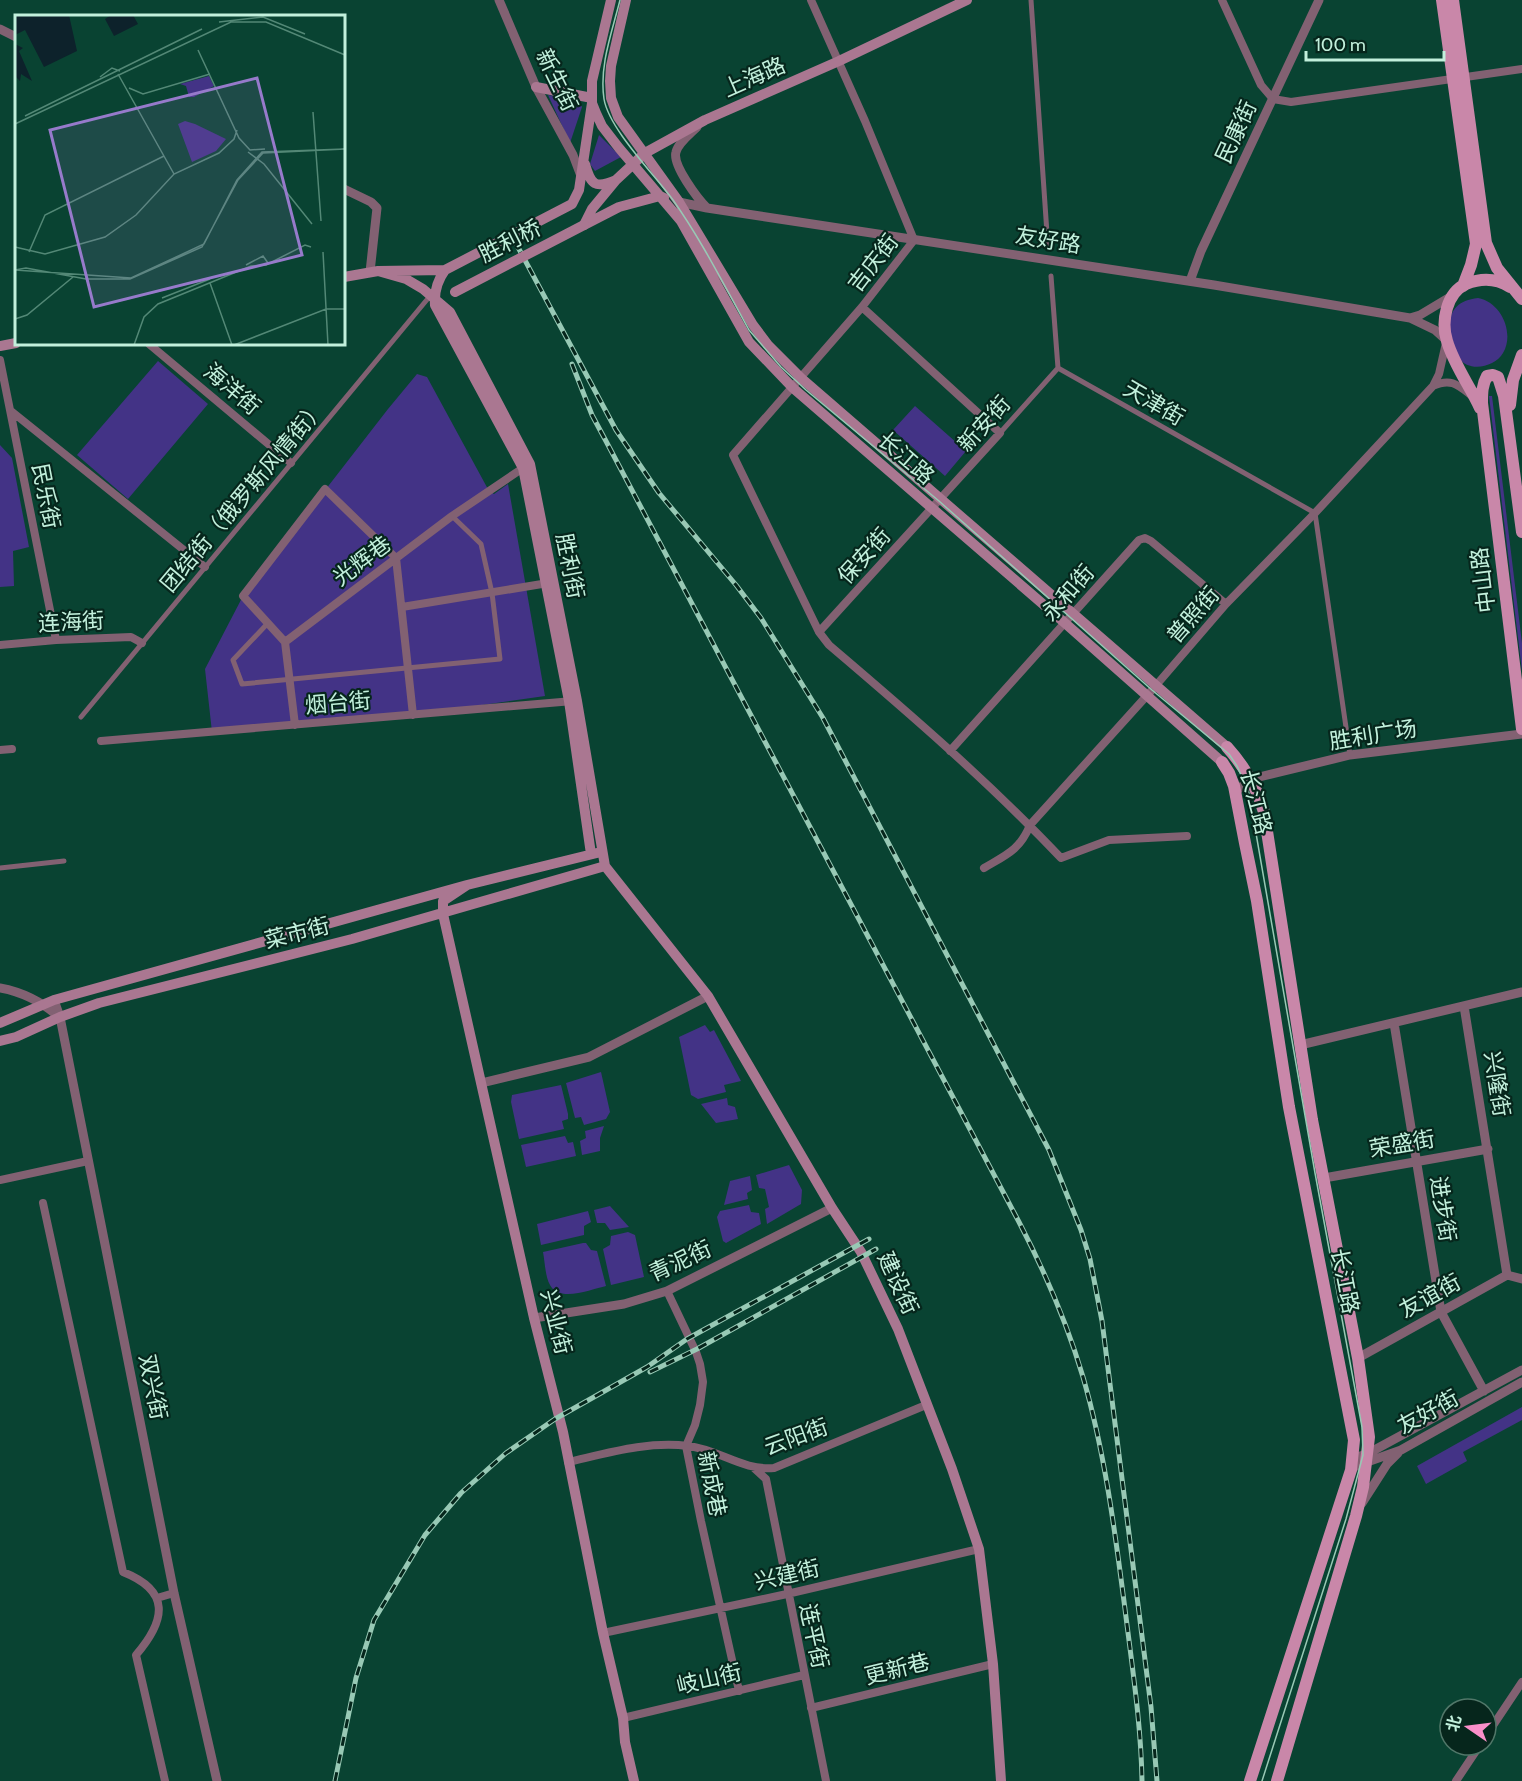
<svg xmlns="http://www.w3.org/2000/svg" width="1522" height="1781" viewBox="0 0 1522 1781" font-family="Cabin,'Noto Sans SC',sans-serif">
	<rect width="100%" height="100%" fill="#094332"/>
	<path fill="#433386" d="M548,95L578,100L582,107L570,143Z
		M599,135L621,157L595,171L590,164Z
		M1478,298C1501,302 1515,333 1503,353C1495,367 1469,373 1459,358C1457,354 1456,349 1454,345C1445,320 1450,301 1478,298Z
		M158,361L208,404L128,499L77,455Z
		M417,374L427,377L489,491L494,494L508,484L545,696L413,715L212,732L205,669L243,596L388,409Z
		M1489,396H1492L1522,643V671Z
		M915,406L966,451L945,476L893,430Z
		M0,445L12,458L29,547L13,551L14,586L0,587Z
		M705,1025L710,1032L714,1030L741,1081L724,1085L726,1092L698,1099L691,1095L679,1037Z
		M601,1072L610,1112L606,1119L584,1125L581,1117L575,1118L566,1083Z
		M561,1085L568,1114V1119L562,1121L564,1129L519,1139L511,1102L512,1095Z
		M727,1098L728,1105L735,1107L738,1119L716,1123L701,1104Z
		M604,1126L600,1138V1151L582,1155L580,1141L586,1138L585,1131Z
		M565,1136L568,1143L573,1142L576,1156L526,1167L521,1145Z
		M789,1165L802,1190L801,1204L767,1224L765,1209L769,1207L765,1189L759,1188L756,1175Z
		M750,1176L752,1190L747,1193L748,1199L724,1205L730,1181Z
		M749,1205L751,1212L759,1213L761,1224L726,1243L723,1241L717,1217L720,1211Z
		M610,1206L629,1227L610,1230L605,1223H597L594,1210Z
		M588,1211L591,1222L584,1226V1235L541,1245L537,1224Z
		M628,1232L635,1235L644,1277L611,1285L603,1249L610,1245L611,1236Z
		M583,1243H586L591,1250L597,1251L606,1286C592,1289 559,1303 550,1285C545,1276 545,1262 543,1252Z
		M1522,1407V1420L1463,1452L1467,1461L1426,1484L1417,1466Z"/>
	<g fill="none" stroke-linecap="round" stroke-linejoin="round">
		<path stroke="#826172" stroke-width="5" d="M1031,0L1048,248
			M1051,276L1058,368
			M1058,368L1315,513L1350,755
			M1000,433L1058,368
			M268,623L233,660L242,684L500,659L492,593L481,544L452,516
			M81,717L430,296
			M0,868L64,861"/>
		<path stroke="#826172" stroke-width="8" d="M811,0L865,121L914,240L862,307L733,455L819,632L829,645C909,713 989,782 1061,858L1109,840L1187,836
			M1222,0L1261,85L1273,99L1291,102L1522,69
			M149,344L291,463
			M0,360L56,640
			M1433,386C1450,378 1457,384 1471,395
			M11,411L205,567
			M402,607L548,583
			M819,632L1000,433L862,307
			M285,642L243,596L325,489L396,558L413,715
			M285,642L452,516L526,466
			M285,642L295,725
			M0,645L56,640L131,637L142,643
			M101,741L573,701
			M0,750L12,749
			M950,751L1139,540L1145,538L1151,541L1226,604
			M984,868C1006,855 1020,850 1030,825L1152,690L1226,604L1315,513L1433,386L1439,374L1446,343
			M0,1180L88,1161
			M43,1203L123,1572C171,1591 166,1620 136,1655L165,1781
			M667,1291L696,1352L700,1364L703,1382L700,1405L695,1425L686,1446L701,1521L739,1691
			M568,1462C608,1453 648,1441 688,1446C718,1449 743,1471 774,1468L926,1405
			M754,1468L766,1479L826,1781
			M157,1598L174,1593
			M603,1633L787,1594L979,1549
			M811,1708L993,1664
			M623,1718L804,1675
			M1486,1736L1522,1682
			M1456,1781L1480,1745"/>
		<path stroke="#826172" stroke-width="9" d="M499,0L536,87L573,155L581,176
			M0,29L16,37
			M697,127C690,134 678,143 676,152C672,165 698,199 707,208
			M344,189L371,202L377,208L370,272
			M679,202L707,208L1214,285L1410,318L1435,330L1446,340
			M1190,281L1201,251L1319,0
			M1410,318L1420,315L1450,297
			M1235,792L1251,779L1350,755L1522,734
			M0,988C22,992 42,1002 59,1017
			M54,1000L60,1017L174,1593L217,1781
			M1464,1006L1507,1275
			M1394,1023L1441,1312L1484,1391
			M1300,1045L1522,992
			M481,1083L589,1057L708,996
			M1324,1178L1488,1149
			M534,1318L624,1304L667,1291L832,1208
			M1358,1358L1507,1275L1522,1279
			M1353,1458L1367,1454L1522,1370
			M1351,1470L1356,1466L1401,1450L1522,1382
			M1362,1503L1387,1464L1398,1453"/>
		<path stroke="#aa7791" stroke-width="10" d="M611,0L592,81V103L596,113L602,126L619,148L681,221L749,342L793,388L1066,624L1222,762
			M626,0L611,66L610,81L611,98L618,117L679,202L753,325L768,345L801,378L1227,747
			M536,87L592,98
			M585,164C591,185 595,189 616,180
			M584,225L592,209L616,180L645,153L705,120L839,61L967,0
			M584,225L619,207L660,196L664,198
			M445,270C437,281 434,292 435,305L523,468L569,701L591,854
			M378,271L406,279L423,289L450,312L530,464L577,701L605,866L708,996L832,1208L861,1252L898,1329L952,1469L979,1549L993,1664L1001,1781
			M344,277L378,271L445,270L572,204L579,190L592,103
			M0,346L16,343
			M467,885L443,901V914L534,1318L563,1432L603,1633L623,1718L625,1742L634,1781
			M0,1023L54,1000L467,885L601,852
			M0,1041L16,1037L60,1017L99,1003L352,939L605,866"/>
		<path stroke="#c987a9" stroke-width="12" d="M1442,0L1476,244L1471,265L1463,286
			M1453,0L1486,243L1497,268L1522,299
			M1510,405L1513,380L1522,355
			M1480,408C1470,386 1454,365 1447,341C1441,322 1446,293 1466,284C1481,278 1496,278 1510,287
			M1522,532L1504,396L1498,377L1493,375L1487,376C1482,385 1482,393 1482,403L1522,729
			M1227,747C1245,767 1257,787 1264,812L1312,1120L1358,1358L1369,1437L1363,1487L1356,1516L1277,1781
			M1222,762L1229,773L1234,786L1245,843L1257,901L1289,1107L1354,1440L1351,1470L1250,1781"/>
		<path stroke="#98c9b5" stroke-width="1.5" d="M620,0C612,32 599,66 604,99C609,129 654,174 673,200C702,241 725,287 749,330L781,367L806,390L939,501L1152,690L1229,754L1237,766L1249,793L1315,1173L1362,1427L1363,1455L1346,1519L1262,1781"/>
		<g stroke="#98c9b5" stroke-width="5">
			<path id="rail" d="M512,236L616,430L659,493L736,585L761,618L823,718L1049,1150L1081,1230L1090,1259L1102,1321L1151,1707L1157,1781
				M572,364L592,415L607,443L1019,1222C1045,1272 1067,1323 1083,1377C1105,1453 1115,1532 1125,1609C1132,1666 1141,1723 1142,1781
				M650,1372L697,1349L876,1249
				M335,1781L356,1678L374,1620L425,1535L461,1493L506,1453L555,1419L647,1367L687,1339L869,1239"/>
		</g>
		<use href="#rail" stroke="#06261c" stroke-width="3" stroke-dasharray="9" stroke-linecap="butt"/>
		<path stroke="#aa7791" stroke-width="10" d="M455,292L584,225"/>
	</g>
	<g text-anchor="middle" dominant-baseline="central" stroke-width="4.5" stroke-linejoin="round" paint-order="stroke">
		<g font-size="22" fill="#c2f0dc" stroke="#06261c">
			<text transform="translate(754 77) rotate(-24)">上海路</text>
			<text transform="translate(557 80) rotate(64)">新生街</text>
			<text transform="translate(1236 132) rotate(-65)">民康街</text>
			<text transform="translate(1048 240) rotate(9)">友好路</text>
			<text transform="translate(510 241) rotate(-27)">胜利桥</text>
			<text transform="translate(873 263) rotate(-52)">吉庆街</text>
			<text transform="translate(232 389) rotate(40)">海洋街</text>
			<text transform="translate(1154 403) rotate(30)">天津街</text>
			<text transform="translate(984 424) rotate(-48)">新安街</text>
			<text transform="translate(906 458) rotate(41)">长江路</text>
			<text transform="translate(46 496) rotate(79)">民乐街</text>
			<text transform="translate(243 496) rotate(-50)">团结街（俄罗斯风情街）</text>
			<text transform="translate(864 556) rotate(-48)">保安街</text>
			<text transform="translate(362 561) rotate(-37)">光辉巷</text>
			<text transform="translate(570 566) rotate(79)">胜利街</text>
			<text transform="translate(1483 580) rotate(-97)">中山路</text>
			<text transform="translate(1068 593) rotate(-49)">永和街</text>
			<text transform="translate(1193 615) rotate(-49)">普照街</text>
			<text transform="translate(71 622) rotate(-3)">连海街</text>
			<text transform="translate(338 703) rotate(-5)">烟台街</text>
			<text transform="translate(1373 735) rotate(-9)">胜利广场</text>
			<text transform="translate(1256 802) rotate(75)">长江路</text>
			<text transform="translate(297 933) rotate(-14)">菜市街</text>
			<text transform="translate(1497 1084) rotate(81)">兴隆街</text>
			<text transform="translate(1402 1144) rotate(-10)">荣盛街</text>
			<text transform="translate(1443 1209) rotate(81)">进步街</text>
			<text transform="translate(680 1261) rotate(-25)">青泥街</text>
			<text transform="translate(1345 1281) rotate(79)">长江路</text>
			<text transform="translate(898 1283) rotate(65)">建设街</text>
			<text transform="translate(1430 1296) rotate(-29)">友谊街</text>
			<text transform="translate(556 1322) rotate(76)">兴业街</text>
			<text transform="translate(153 1387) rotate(79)">双兴街</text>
			<text transform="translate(1428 1412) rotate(-29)">友好街</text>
			<text transform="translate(796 1437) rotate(-20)">云阳街</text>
			<text transform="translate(712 1484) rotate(79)">新成巷</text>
			<text transform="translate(787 1575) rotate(-13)">兴建街</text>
			<text transform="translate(814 1636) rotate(78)">连平街</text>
			<text transform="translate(897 1669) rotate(-14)">更新巷</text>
			<text transform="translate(709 1679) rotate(-13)">岐山街</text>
		</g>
	</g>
	<g transform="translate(15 15)">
		<rect width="330" height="330" fill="#094332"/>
		<path d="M194,61L199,71L179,82H174L171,71L165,69ZM170,106L180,109L211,124L201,136L177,147L163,109Z" fill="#433386"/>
		<path d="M0,0H54L62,36L29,52L10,15L0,20ZM96,0H118L123,9L99,21L90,4ZM0,29L8,33L4,36L17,66L6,59L5,66L0,61Z" fill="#0d222b"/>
		<path fill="none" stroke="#538876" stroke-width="1.5" d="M204,7L248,2L290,19M183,35L224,123L235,135L250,134M103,59L159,159M85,62L97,53L105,56M114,73L128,79L195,59M298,97L306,206M10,101L187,14M0,109L216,7H251L330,40M233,137L249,149L297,209M0,232L30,239L90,222L121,200L159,159L204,138L219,124L222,115M14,237L30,200L149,141M308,237L313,330M231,250L248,241L253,248M0,255L11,253L71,264H115L187,232L223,165L248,138L330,134M0,255L116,263L189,229L222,165L247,137L330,134M195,268L217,330M147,283L195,264M0,304L12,300L58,262M119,330L129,302L143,289L236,251L251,250L290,230L296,232M219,330L311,294H330"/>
		<path fill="#977acb" fill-opacity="0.15" stroke="#977acb" stroke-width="3" d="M242,63L287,240L79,292L35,115Z"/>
		<rect width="330" height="330" fill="none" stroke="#c2f0dc" stroke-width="3"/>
	</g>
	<g transform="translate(1468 1727) rotate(284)"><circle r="28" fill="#06261c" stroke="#517769" stroke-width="1.5"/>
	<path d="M0-4.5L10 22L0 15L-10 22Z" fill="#f98fc9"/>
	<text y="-9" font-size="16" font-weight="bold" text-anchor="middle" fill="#c2f0dc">北</text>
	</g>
	<path d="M1306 51v9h138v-9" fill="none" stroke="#c2f0dc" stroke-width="3"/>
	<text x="1315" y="51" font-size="18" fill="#c2f0dc" stroke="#06261c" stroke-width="4.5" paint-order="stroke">100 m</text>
</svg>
